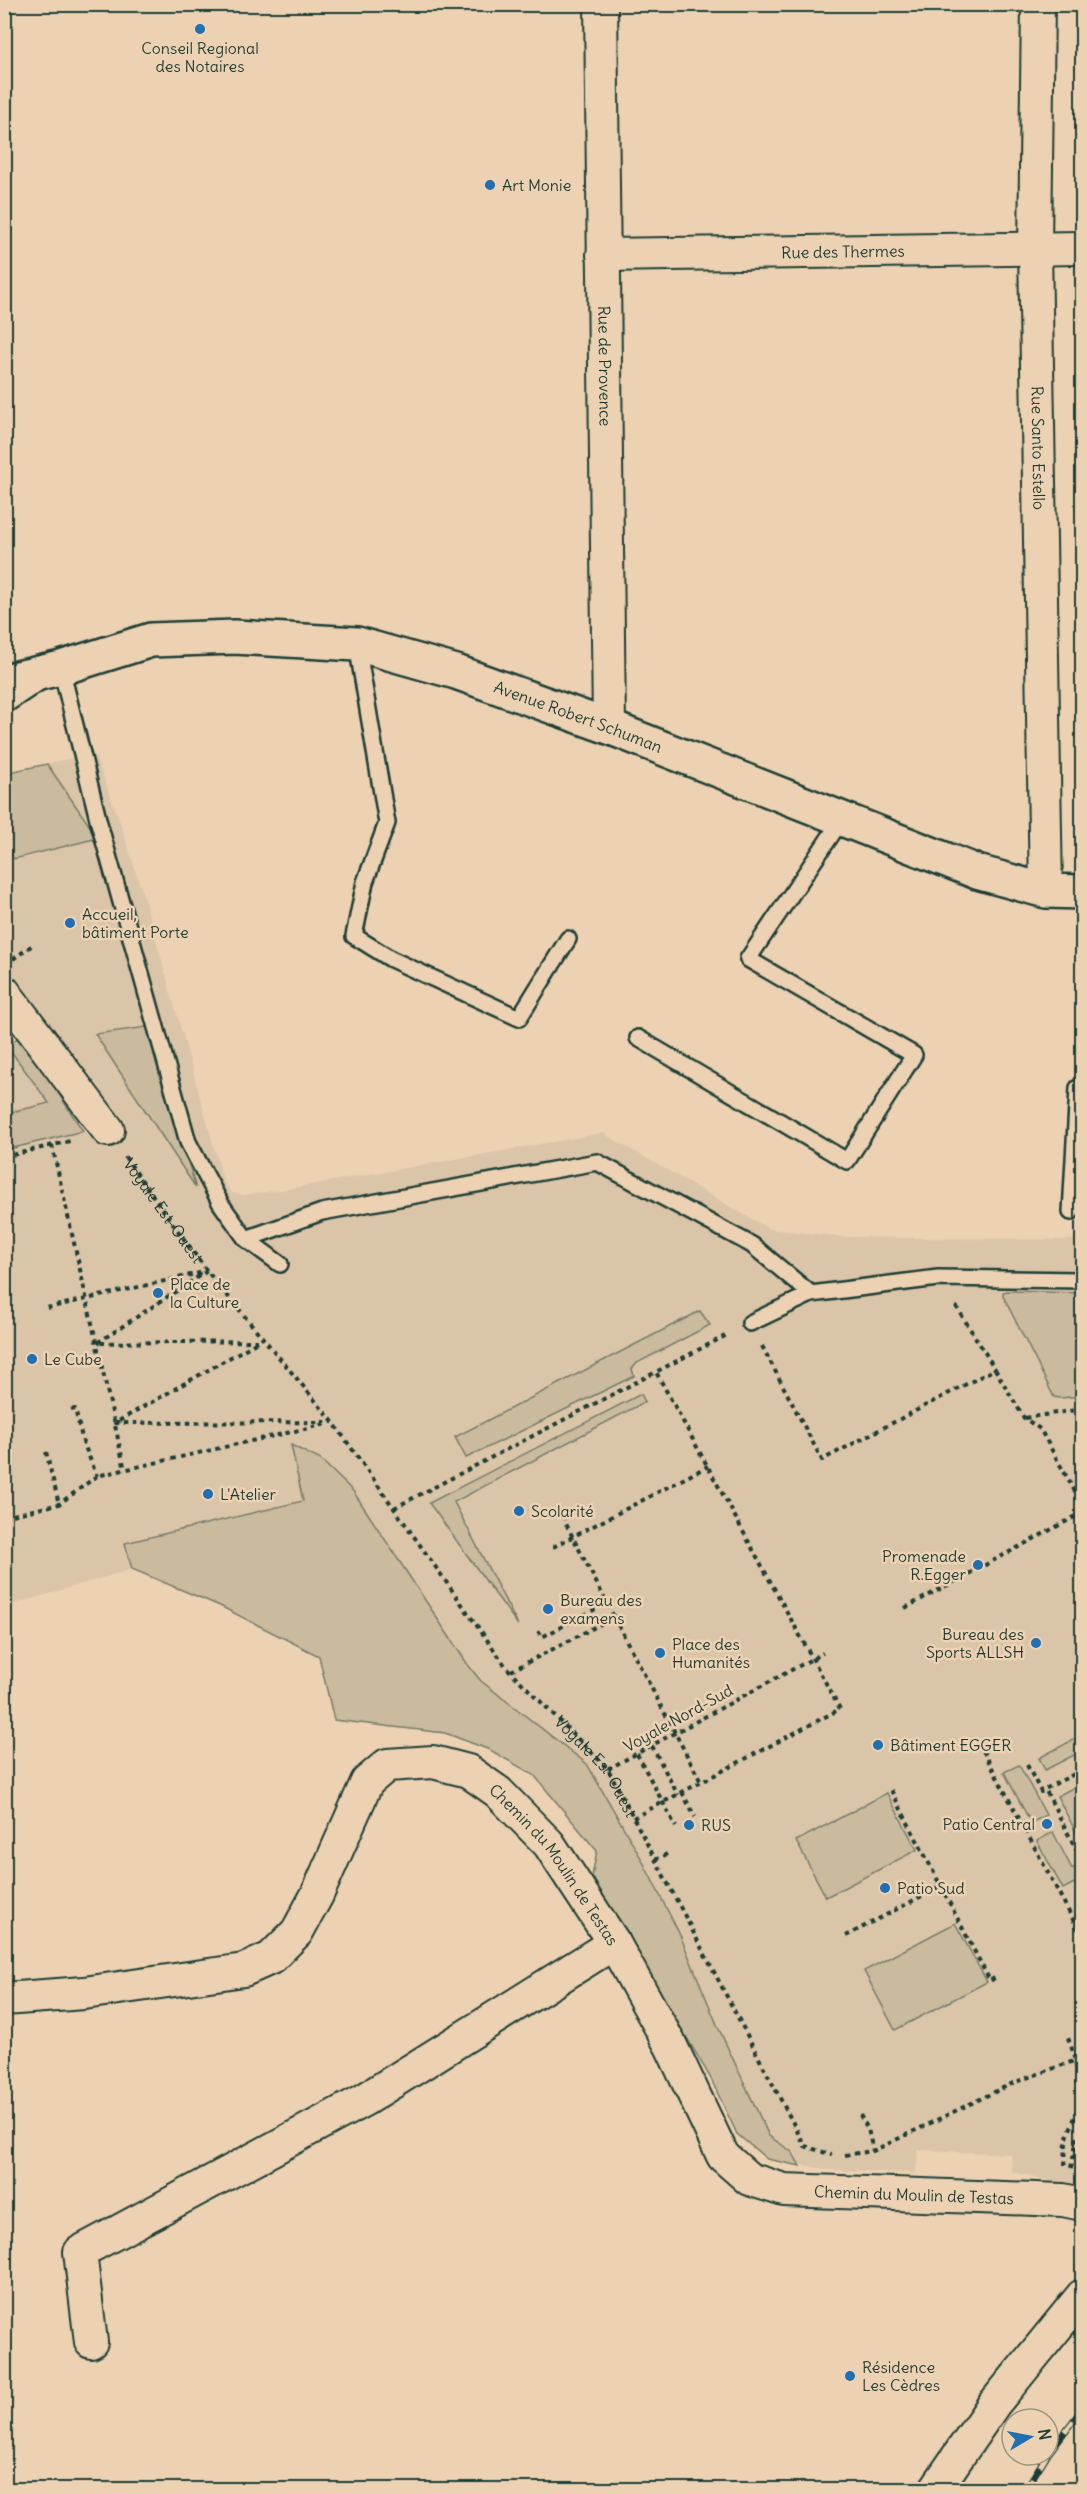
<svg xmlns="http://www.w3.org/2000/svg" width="1087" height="2494" viewBox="0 0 1087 2494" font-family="Delius,sans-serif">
	<rect width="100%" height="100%" fill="#ecd2b3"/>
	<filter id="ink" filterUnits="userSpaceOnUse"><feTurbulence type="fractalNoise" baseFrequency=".0167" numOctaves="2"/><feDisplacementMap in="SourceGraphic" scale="12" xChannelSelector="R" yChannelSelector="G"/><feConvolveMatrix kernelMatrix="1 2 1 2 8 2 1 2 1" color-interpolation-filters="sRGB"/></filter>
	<g filter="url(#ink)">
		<path fill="#dbc5a8" d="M94,753L119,819L144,897L224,1182L232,1193L243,1195L287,1189L603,1133L769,1229L845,1237L1082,1240V2163L1079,2187L1012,2172L1011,2154L918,2150L916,2173L831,2170L767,2159L737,2134L710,2077L592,1876L597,1851L534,1775L490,1750L445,1733L334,1720L319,1656L220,1606L132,1569L5,1607V773Z"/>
		<path fill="#caba9e" stroke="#747c69" stroke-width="1.5" d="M47,764L98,838L14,859L5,846L4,773Z
			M147,1027L196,1188L95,1034Z
			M21,1036L83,1131L5,1150L4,1114L49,1103L7,1046Z
			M1007,1291L1082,1293V1396L1060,1398L1054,1397L1003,1296V1292Z
			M700,1311L710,1325L637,1363L632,1369L634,1376L466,1458L455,1437Z
			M641,1394L645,1402L454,1502L518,1625L429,1503Z
			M291,1445L321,1460L353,1491L468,1665L481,1681L587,1764L641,1858L680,1935L718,2027L769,2136L792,2152L800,2166L767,2159L737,2134L710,2077L592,1876L597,1851L534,1775L490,1750L445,1733L334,1720L319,1656L220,1606L132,1569L125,1543L303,1501Z
			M1082,1735V1751L1045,1770L1039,1758Z
			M1019,1765L1046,1815L1031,1823L1004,1772Z
			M1082,1783V1829L1076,1832L1057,1796Z
			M887,1793L917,1850L826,1897L796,1841Z
			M1053,1832L1072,1869L1082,1863V1879L1063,1889L1037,1841Z
			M955,1923L987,1982L895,2030L864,1971Z"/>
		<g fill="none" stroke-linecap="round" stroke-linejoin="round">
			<g stroke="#1f3d34" stroke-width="20">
				<path id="lane" d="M357,644L387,823L365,882L354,936L391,959L519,1018L568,939
					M4,706L61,668L99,823L188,1142L221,1204L246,1239L280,1264
					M638,1038L847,1161L914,1055L748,959L842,819
					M1071,1212L1078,1088L1082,1086
					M246,1239L322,1212L597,1162L752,1245L811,1294
					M750,1323L811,1294L938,1278L1082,1280"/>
			</g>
			<g stroke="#1f3d34" stroke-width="36">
				<g id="street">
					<path id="s2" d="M601,4L609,727"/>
					<path id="s3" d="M1038,4L1035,248L1046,891"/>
					<path id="s4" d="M603,255L1082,248"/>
					<path d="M4,992L108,1130"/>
					<path id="s5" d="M4,1999L84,1993L244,1970L271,1958L297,1932L317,1895L367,1782L387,1765L433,1762L468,1771L498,1792L549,1844L614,1943L671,2046L723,2156L749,2179L784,2190L1063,2200L1082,2204"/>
					<path d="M91,2342L80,2252L364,2100L614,1943"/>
					<path d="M935,2490L994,2404L1082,2296"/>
				</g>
			</g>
			<g stroke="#1f3d34" stroke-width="38">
				<g id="secondary">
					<path id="s6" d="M4,681L61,668L151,640L235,637L357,644L456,672L609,727L977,872L1046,891L1082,892"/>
				</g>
			</g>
			<g stroke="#1f3d34" stroke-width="4" stroke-dasharray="4.5 4.5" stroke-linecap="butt">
				<path d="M13,959L34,944"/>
				<path d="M52,1145L125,1470"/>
				<path d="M4,1157L74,1140"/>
				<path id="s1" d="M125,1157L207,1271L333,1422L507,1668L608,1769L805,2146L832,2155"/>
				<path d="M207,1271L97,1343L259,1341L115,1423L333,1422"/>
				<path d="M956,1306L995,1369"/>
				<path d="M47,1308L204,1272"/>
				<path d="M762,1346L822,1460L995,1369L1024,1418L1040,1429L1082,1504"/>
				<path d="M71,1410L75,1409L83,1442L97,1476"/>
				<path d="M1025,1418L1082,1409"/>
				<path d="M46,1452L59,1504"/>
				<path d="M394,1508L727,1335"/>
				<path d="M4,1517L59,1504L97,1476L326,1424"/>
				<path d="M553,1547L708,1466"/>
				<path d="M905,1608L1082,1513"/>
				<path d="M614,1617L701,1782"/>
				<path d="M538,1631L542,1637L607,1603"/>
				<path d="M511,1671L614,1617L564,1520"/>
				<path d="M979,1743L1079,1931"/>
				<path d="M652,1746L678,1795"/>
				<path d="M637,1754L676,1827"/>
				<path d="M1027,1765L1041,1792L1045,1789"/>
				<path d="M608,1769L823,1653"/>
				<path d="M1082,1770L1045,1789L1076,1849L1082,1846"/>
				<path d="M891,1790L990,1981L996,1977"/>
				<path d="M682,1792L695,1817"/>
				<path d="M633,1818L840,1709L656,1372"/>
				<path d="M655,1860L667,1854"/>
				<path d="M846,1936L941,1886"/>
				<path d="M860,2115L868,2129L873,2151"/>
				<path d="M845,2155L873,2151L1013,2083L1082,2058"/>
				<path d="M1065,2165L1066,2140L1078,2109L1076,2060L1068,2038"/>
				<path d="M1071,2168L1077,2139L1082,2130"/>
			</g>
			<use href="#lane" stroke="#ecd2b3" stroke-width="15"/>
			<use href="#street" stroke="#ecd2b3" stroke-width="32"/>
			<use href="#secondary" stroke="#ecd2b3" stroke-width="33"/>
			<g stroke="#1f3d34" stroke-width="7">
				<path id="rail" d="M1048,2454L1082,2409
					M1025,2490L1047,2455"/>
			</g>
			<use href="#rail" stroke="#ecd2b3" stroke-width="4.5" stroke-dasharray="14" stroke-linecap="butt"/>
		</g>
	</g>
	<g fill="#1f6fb2" stroke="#ecd2b3" stroke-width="2">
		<circle cx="200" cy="29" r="6"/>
		<circle cx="490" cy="185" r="6"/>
		<circle cx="70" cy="923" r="6"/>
		<circle cx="158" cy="1293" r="6"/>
		<circle cx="32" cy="1359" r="6"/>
		<circle cx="208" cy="1494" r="6"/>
		<circle cx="519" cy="1511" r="6"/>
		<circle cx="978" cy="1565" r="6"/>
		<circle cx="548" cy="1609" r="6"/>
		<circle cx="1036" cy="1643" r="6"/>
		<circle cx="660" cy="1653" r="6"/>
		<circle cx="878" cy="1745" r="6"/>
		<circle cx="1047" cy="1824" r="6"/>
		<circle cx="689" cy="1825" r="6"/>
		<circle cx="885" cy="1888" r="6"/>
		<circle cx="850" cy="2376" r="6"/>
	</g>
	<g text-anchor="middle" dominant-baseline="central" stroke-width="5" stroke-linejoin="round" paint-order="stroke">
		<g font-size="16" fill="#1f3d34" stroke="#ecd2b3" text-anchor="start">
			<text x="200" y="48" text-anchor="middle">Conseil Regional<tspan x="200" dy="18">des Notaires</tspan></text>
			<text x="502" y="185">Art Monie</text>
			<text x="82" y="914">Accueil,<tspan x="82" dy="18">bâtiment Porte</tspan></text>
			<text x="170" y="1284">Place de<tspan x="170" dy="18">la Culture</tspan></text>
			<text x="44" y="1359">Le Cube</text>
			<text x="220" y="1494">L'Atelier</text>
			<text x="531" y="1511">Scolarité</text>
			<text x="966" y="1556" text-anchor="end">Promenade<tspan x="966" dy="18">R.Egger</tspan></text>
			<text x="560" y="1600">Bureau des<tspan x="560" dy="18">examens</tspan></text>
			<text x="1024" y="1634" text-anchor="end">Bureau des<tspan x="1024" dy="18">Sports ALLSH</tspan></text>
			<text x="672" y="1644">Place des<tspan x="672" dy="18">Humanités</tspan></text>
			<text x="890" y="1745">Bâtiment EGGER</text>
			<text x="1035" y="1824" text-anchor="end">Patio Central</text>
			<text x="701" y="1825">RUS</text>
			<text x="897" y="1888">Patio Sud</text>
			<text x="862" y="2367">Résidence<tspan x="862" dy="18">Les Cèdres</tspan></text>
		</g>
		<g font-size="16" fill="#1f3d34" stroke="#ecd2b3">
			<text stroke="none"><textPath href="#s4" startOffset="240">Rue des Thermes</textPath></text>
			<text stroke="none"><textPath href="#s2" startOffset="362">Rue de Provence</textPath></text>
			<text stroke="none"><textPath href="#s3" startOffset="444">Rue Santo Estello</textPath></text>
			<text stroke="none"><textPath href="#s6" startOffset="592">Avenue Robert Schuman</textPath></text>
			<text stroke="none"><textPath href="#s1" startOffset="66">Voyale Est-Ouest</textPath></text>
			<text transform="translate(678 1718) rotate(-29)">Voyale Nord-Sud</text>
			<text stroke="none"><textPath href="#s1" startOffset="772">Voyale Est-Ouest</textPath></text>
			<text stroke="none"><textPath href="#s5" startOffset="711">Chemin du Moulin de Testas</textPath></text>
			<text stroke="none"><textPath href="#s5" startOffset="1251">Chemin du Moulin de Testas</textPath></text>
		</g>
	</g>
	<rect width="1087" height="2494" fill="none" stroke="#ecd2b3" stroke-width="24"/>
	<rect x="12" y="12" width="1063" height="2470" fill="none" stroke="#1f3d34" stroke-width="2" filter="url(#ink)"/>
	<g transform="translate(1030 2437) rotate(80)"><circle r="28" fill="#ecd2b3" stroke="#9a9680" stroke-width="1.5"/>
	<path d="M0-4.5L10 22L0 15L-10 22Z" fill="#1f6fb2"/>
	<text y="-9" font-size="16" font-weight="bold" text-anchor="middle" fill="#1f3d34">N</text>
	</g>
</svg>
